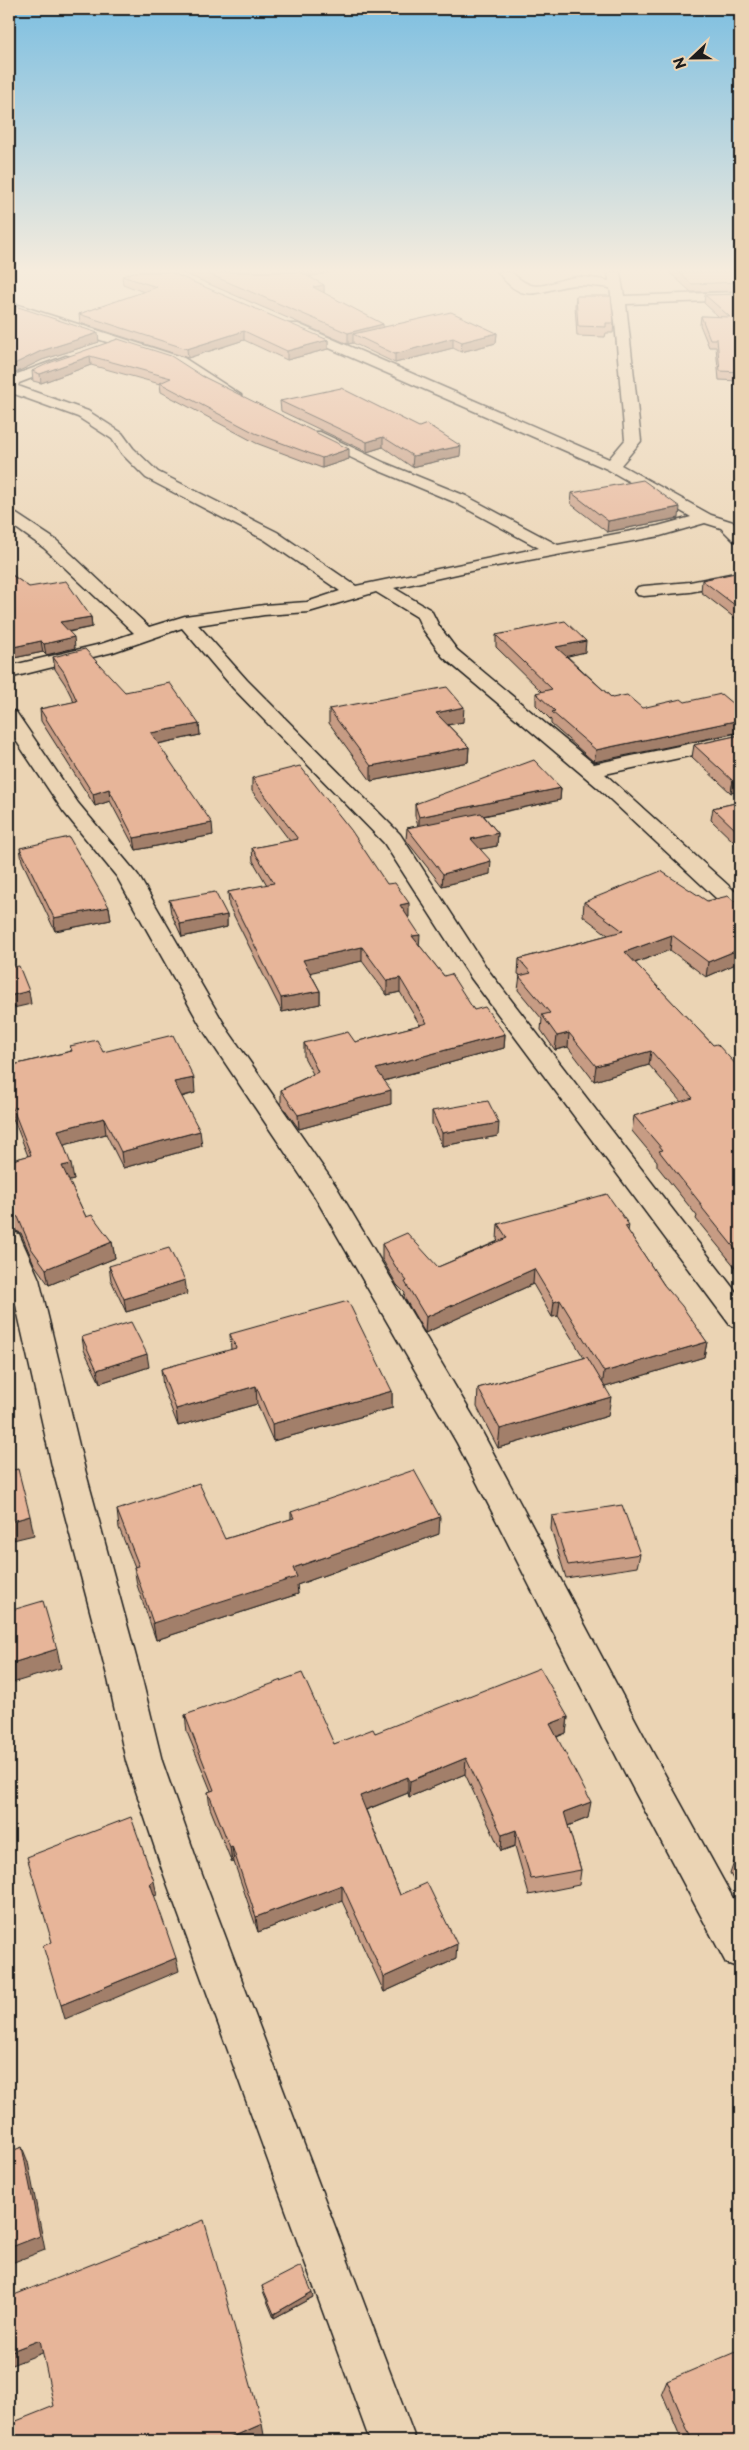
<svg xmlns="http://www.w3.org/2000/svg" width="749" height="2450" viewBox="0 0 749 2450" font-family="'Playpen Sans',sans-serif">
	<rect width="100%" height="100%" fill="#ebd4b4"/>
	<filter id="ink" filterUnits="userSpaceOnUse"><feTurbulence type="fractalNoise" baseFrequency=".02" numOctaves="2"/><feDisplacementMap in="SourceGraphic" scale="10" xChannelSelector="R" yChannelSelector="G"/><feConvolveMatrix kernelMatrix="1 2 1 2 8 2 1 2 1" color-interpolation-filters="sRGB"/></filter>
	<g filter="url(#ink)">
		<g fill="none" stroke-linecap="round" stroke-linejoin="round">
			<g stroke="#1c1c1c" stroke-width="3">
				<path id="street" d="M498,272H511C539,298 546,280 577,277C587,277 599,279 609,281L608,272H620L624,296L740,292V300L626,304L641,441L621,465L711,515L733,522L740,528V542L734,541L721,528L705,523L660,536L475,570L394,588L431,610L439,626L457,650L594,764L740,733V745L605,774L740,896V915L732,913L597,787L443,657L422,628L417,617L376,592L309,612L264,615L198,625L247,680L400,834L488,970L740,1297V1329L730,1325L471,978L384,843L233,688L182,628L113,652L9,678V666L101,644L134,633L44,548L9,523V511L15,513L56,540L149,627L185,616L264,605L307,602L340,591L265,540L146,478L122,454L112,439L78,417L9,392V377L66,356L71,357L73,360L71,363L19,383L18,386L88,411L122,433L133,448L158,472L277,532L356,586L539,548L454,502L375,469L310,438L308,435L310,432H320L385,463L466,496L558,545L658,526L691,517L607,469L288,330L286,327L288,324H298L609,459L625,440L615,322L610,288C600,287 589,285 579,285C544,285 526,311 498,272Z
					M9,302L184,358L241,395L239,398H229L174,364L9,310Z
					M740,572V582L690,592L644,596L638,595L635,591L638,587L644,586L690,582Z
					M9,710L16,712L78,803L138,875L227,1029L336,1186L480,1428L653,1753L740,1911V1968L726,1963L627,1777L457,1443L315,1197L203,1030L117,877L63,811L9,730Z
					M9,1231L19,1234L39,1279L84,1466L142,1679L162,1761L201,1872L416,2441H370L163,1872L126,1761L108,1679L52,1466L9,1274Z"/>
			</g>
			<use href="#street" fill="#ebd4b4" fill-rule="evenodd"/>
		</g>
		<path fill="#c79c84" stroke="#1c1c1c" d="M181,272H330L309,277L324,285V293L383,327L497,333L496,343L461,352L453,348L395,363L353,343L348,344Z
			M669,272H740V291L691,292Z
			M122,276L328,340V349L287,360L244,340L188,358L80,323L79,314L144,292L123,284Z
			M740,294V381L719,380L716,347H709L700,325L701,316L719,317L704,303L705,295Z
			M576,296L614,323L613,333H606L605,337L577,336L575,305Z
			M9,304L99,342L42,360L13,374L9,372Z
			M118,339L202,376L349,459L322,468L256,443L161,392L160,384L91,365L41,383L33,381L32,371Z
			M280,401L460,456L412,467L383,447L367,452L281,411Z
			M572,493L679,518L607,532L571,504Z
			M740,572V622L701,592L702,580Z
			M9,573L29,587L91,617L92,627L69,632L75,648L46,655L43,652L9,659Z
			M496,635L585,652L567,656L612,698L594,762L551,724V720L536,705V693L542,692L496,647Z
			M53,657L125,692L199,724L200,735L158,744L213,835L136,850L110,801L95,806L41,721L40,709L74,702L65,684L55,669Z
			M329,709L463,722L448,725L469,747L468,762L371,781L329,723Z
			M740,735L731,793L692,757L694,745Z
			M252,778L409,917H408L419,945L444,976L474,1010L505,1034L504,1048L384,1081L391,1104L299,1129L281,1104V1090L313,1074L304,1057V1043L355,1042L420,1025L400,992L387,995L362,961L310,972L320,991V1004L282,1012L229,906L228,892L267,885L253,861L252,848L290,841L252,791Z
			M561,788L560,800L484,816L498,833L497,846L480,849L490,874L442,886L406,840L407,828L418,826L415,816V804Z
			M740,802V842L735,843L711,820L713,808Z
			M20,848L109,907L111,920L55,931L22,861Z
			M169,900L227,915V927L182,937L171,913Z
			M734,901L740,902V962L706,977L670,950L635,963L713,1045L740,1069V1273L696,1219L697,1216L657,1166V1161L632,1131L634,1116L681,1102L649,1065L594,1081L568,1047L555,1050L541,1030L542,1019L518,990L520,975L518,974L519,959L608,935L583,916L584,902Z
			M70,1046L103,1052L195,1093L182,1097L202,1146L123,1168L106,1134L64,1145L74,1180L69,1181L86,1217L112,1242L115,1258L49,1285L34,1264L21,1233L16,1231L9,1215V1161L28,1156L16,1125L9,1111V1066L71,1051Z
			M432,1111L498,1136L442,1146L432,1124Z
			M498,1224L629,1225L628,1231L664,1285L707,1342L704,1357L605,1387L608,1416L498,1448L477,1407L478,1388L584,1358L558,1316L552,1317L533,1284L425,1333L404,1297L405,1293L397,1285L382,1259V1244L438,1267L498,1241L497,1240Z
			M109,1266L187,1294L126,1312L111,1280Z
			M230,1334L392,1391V1408L273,1441L257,1404L178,1426L163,1387L161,1369L231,1350Z
			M82,1337L149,1367L100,1383L84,1350Z
			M117,1510L225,1539L291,1519V1512L439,1534L297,1585L298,1594L156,1640L137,1585L134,1567H135L119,1528Z
			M552,1516L640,1554L637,1567L566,1578L551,1529Z
			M185,1715L334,1744L375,1733L568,1717L566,1733L557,1737L588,1818L568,1826L581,1870L579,1885L529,1895L515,1846L501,1851L465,1774L409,1797L408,1793L366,1810L400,1895L456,1959L384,1992L342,1901L258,1932L234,1862L232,1863L210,1808L208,1792L211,1791L187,1732Z
			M740,1856V1891L730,1874L735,1859Z
			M262,2286L313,2297L274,2318L263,2291Z
			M667,2381L740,2441H682L662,2393Z"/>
		<path fill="#a27f6b" stroke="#1c1c1c" d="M295,272H330L295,280Z
			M324,285V296L313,287Z
			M383,324V335L353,334V343L348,344V333Z
			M244,331V340L188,358L187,349Z
			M98,333L99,342L42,360L13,374L12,365L41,351Z
			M497,333L496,343L461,352L462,342Z
			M453,338V348L395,363V354Z
			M328,340V349L287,360V351Z
			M90,356L91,365L41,383L40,374Z
			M383,437V447L367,452V442Z
			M461,446L460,456L412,467L413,456Z
			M349,449V459L322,468V458Z
			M680,507L679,518L607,532L608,521Z
			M91,617L92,627L61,633L60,622Z
			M74,637L75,648L46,655L44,644Z
			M41,641L43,652L9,659V648Z
			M586,641L585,652L556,659V647Z
			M464,707L463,722L436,727V713Z
			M740,720V732L594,762L596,750Z
			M199,724L200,735L152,745L151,733Z
			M469,747L468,762L371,781V766Z
			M740,779V791L731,793L733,781Z
			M561,788L560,800L419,829V817Z
			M109,789L110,801L95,806L93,794Z
			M212,823L213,835L136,850L134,838Z
			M740,830V842L735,843L737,831Z
			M498,833L497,846L470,851L471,839Z
			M491,861L490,874L442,886L443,874Z
			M409,903V917L400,919V905Z
			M109,907L111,920L55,931L54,918Z
			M227,915V927L182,937L180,924Z
			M420,935L419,948L412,936Z
			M672,935L670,950L623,967L625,952Z
			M362,947V961L304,974L303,960Z
			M740,949V962L706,977L708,962Z
			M400,978V992L387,995V981Z
			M29,991L31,1004L9,1009V996Z
			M320,991V1004L282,1012L281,998Z
			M569,1033L568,1047L555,1050L557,1036Z
			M505,1034L504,1048L376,1083V1069Z
			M651,1051L649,1065L594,1081L596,1066Z
			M194,1078L195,1093L175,1098L174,1082Z
			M391,1090V1104L299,1129L298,1115Z
			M104,1118L106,1134L61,1146L58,1130Z
			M499,1123L498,1136L442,1146V1133Z
			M200,1131L202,1146L123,1168L121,1152Z
			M71,1164L74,1180L65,1182L62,1166Z
			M112,1242L115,1258L49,1285L46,1269Z
			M534,1269L533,1284L425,1333L426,1317Z
			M185,1280L187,1294L126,1312L124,1299Z
			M560,1300L558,1316L552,1317L554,1302Z
			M707,1342L704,1357L602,1388L604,1372Z
			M147,1354L149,1367L100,1383L97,1370Z
			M256,1386L257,1404L178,1426L176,1409Z
			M392,1391V1408L273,1441L272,1424Z
			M611,1397L608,1416L498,1448L500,1429Z
			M30,1516L34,1535L9,1541V1522Z
			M440,1517L439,1534L297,1585L298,1594L156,1640L153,1623L293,1568Z
			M57,1649L61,1668L9,1684V1664Z
			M568,1717L566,1733L548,1740L550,1724Z
			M466,1758L465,1774L409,1797L410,1781Z
			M408,1777V1793L360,1812V1796Z
			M591,1802L588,1818L562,1828L564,1812Z
			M516,1830L515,1846L501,1851L502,1835Z
			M232,1846L234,1862L232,1863L230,1847Z
			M154,1881L157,1895L152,1897L150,1883Z
			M342,1885V1901L258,1932L256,1917Z
			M457,1944L456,1959L384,1992V1977Z
			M176,1958L179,1971L65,2019L61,2005Z
			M22,2147L28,2162L45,2250L9,2264V2248Z
			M312,2292L313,2297L274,2318V2314Z
			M40,2340L45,2352L9,2366V2352Z
			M262,2424L264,2435L250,2441H223Z"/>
		<path fill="#e7b599" stroke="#1c1c1c" d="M134,272H170L328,340L287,351L244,331L187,349L79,314L157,287L122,276Z
			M204,272H300L324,285L313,287L383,324L348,333Z
			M679,272H740V282L692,284Z
			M740,294V372L720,371L717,339H710L701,316L730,317L705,295Z
			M576,296H611L614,323H606V327L578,326Z
			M9,304L98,333L41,351L12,365L9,364Z
			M451,312L497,333L462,342L453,338L395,354L353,334Z
			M118,339L171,356L202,376L349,449L322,458L255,433L160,383L171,378L90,356L40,374L32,371L49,363Z
			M341,388L419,427L427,424L461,446L413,456L383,437L367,442L280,401Z
			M643,480L680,507L608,521L572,493Z
			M740,572V609L702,580Z
			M9,573L29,587L66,581L91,617L60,622L74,637L44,644L41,641L9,648V615H10L9,613Z
			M565,621L586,641L556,647L612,698L627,695L642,708L681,699L685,702L721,694L740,710V720L596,750L552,712L555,711L536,693L552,689L496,635Z
			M85,649L125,692L170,683L199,724L151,733L212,823L134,838L109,789L93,794L40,709L77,701L64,672L53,657Z
			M447,687L464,707L436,713L469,747L371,766L329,709Z
			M740,735V779L733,781L694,745Z
			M534,760L561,788L419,817L415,804Z
			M300,766L351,830L387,884L395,883L409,903L400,905L420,935L412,936L444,976L451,974L474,1010L485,1007L505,1034L376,1069L391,1090L298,1115L281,1090L318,1072L304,1043L348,1032L355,1042L427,1023L400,978L387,981L362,947L303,960L320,991L281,998L228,892L274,883L252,848L298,839L252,778Z
			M740,802V830L737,831L713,808Z
			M481,813L498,833L471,839L491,861L443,874L407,828Z
			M69,837L109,907L54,918L20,848Z
			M661,871L707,901L728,896L734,901L740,902V949L708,962L672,935L625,952L713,1045L717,1044L740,1069V1255L699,1204H701L659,1151L663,1150L634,1116L693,1098L651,1051L596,1066L569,1033L557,1036L542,1015L550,1013L519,976L531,973L519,959L623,931L584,902Z
			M215,892L227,915L180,924L169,900Z
			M9,957L13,967L19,966L29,991L9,996Z
			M173,1035L194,1078L174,1082L200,1131L121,1152L104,1118L58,1130L71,1164L62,1166L86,1217L92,1215L112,1242L46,1269L31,1248L18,1217L13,1215L9,1206V1161L31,1155L13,1109L9,1101V1066L72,1051L70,1046L97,1040L103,1052Z
			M488,1101L499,1123L442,1133L432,1111Z
			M607,1194L629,1225L625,1226L664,1285L682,1306L707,1342L604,1372L560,1300L554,1302L534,1269L426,1317L405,1282L407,1281L397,1269L382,1244L407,1233L438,1267L507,1238L498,1224Z
			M169,1248L185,1280L124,1299L109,1266Z
			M348,1301L392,1391L272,1424L256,1386L176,1409L161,1369L236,1348L230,1334Z
			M131,1322L147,1354L97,1370L82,1337Z
			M587,1357L611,1397L500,1429L478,1388Z
			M18,1469L30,1516L9,1522V1471Z
			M414,1470L440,1517L293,1568L297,1577L153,1623L134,1567L139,1566L117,1510L199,1483L225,1539L294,1518L291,1512Z
			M622,1505L640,1554L568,1565L552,1516Z
			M43,1601L57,1649L9,1664V1611Z
			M540,1668L568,1717L550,1724L591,1802L564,1812L581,1870L531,1879L516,1830L502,1835L466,1758L410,1781L408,1777L360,1796L400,1895L427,1883L457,1944L384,1977L342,1885L256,1917L232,1846L230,1847L208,1792L214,1790L185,1715L302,1673L334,1744L373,1729L375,1733Z
			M131,1817L154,1881L150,1883L176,1958L61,2005L43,1946L52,1942L27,1857Z
			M740,1856V1869L735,1859Z
			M22,2147L40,2236L9,2248V2152Z
			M204,2220L262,2424L223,2441H9V2424L54,2406L40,2340L9,2352V2297Z
			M301,2266L312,2292L274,2314L262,2286Z
			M740,2350V2441H692L667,2381Z"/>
	</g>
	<linearGradient id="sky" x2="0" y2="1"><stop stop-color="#7dbfe1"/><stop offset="0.44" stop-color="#f6ecdd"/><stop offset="1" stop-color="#f6ecdd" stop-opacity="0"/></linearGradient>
	<rect width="749" height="615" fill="url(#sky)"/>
	<rect width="749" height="2450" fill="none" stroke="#ebd4b4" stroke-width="30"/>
	<rect x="15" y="15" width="719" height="2420" fill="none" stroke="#1c1c1c" stroke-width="2" filter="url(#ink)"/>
	<g transform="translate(692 58) rotate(248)" stroke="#ebd4b4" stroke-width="4" paint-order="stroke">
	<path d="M0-4L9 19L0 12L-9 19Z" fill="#1c1c1c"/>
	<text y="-8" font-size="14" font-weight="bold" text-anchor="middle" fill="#1c1c1c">N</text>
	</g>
</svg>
